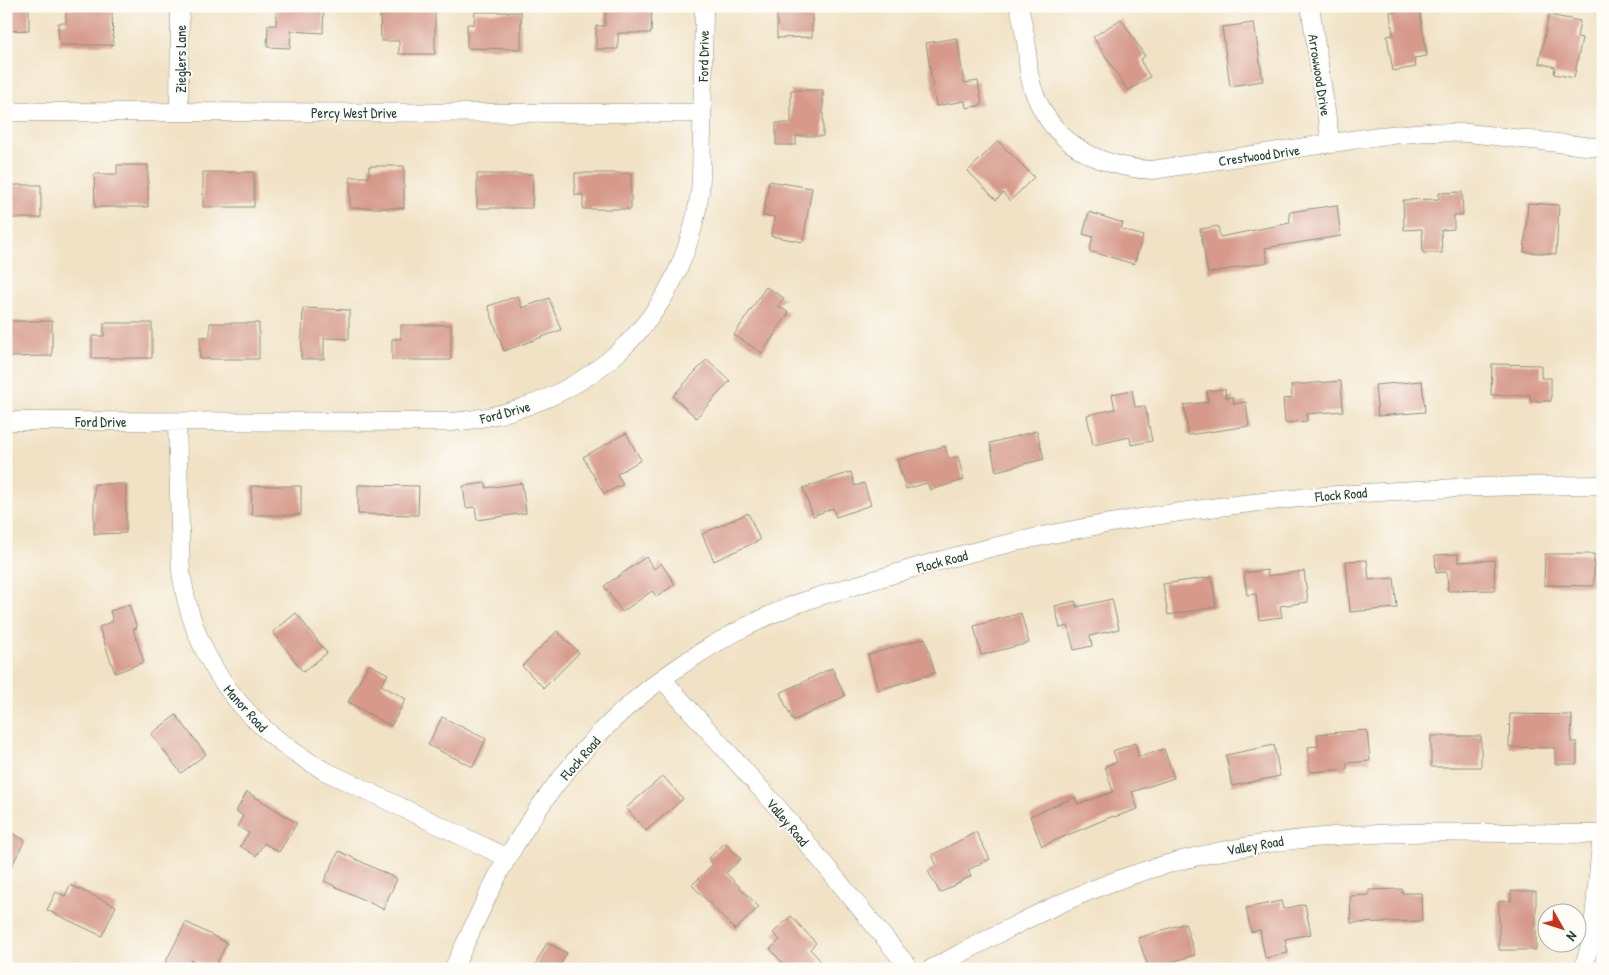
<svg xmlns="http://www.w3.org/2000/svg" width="1609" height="975" viewBox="0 0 1609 975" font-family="'Patrick Hand',sans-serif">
	<rect width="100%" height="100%" fill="#fdfcf7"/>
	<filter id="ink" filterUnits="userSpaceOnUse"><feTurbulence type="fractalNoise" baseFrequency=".02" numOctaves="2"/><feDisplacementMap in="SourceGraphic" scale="10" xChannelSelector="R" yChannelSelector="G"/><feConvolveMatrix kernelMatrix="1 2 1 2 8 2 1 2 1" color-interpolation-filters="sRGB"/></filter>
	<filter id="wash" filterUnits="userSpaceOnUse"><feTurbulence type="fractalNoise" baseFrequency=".0096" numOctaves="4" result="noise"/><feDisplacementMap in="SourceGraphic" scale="20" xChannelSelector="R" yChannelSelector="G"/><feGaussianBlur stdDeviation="1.12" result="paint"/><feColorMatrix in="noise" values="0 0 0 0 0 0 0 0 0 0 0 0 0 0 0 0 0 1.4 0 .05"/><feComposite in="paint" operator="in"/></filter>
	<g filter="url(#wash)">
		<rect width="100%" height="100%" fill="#f1e2c5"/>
		<g id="blocks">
			<path fill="#d6998a" d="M6,6H29V30L6,31Z
				M72,6H95V10H112L113,45H59L58,23H66V9H73Z
				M277,6H324L323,33L291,31L290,48L267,47L268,25H276Z
				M605,6H652L651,33H618V49H596V26H605Z
				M777,6H812V37L777,38Z
				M1419,7L1427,56L1414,58L1416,67L1393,71L1387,36L1393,35L1390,12Z
				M435,10V54H399V41H381L380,11Z
				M475,12H521V49L467,48V24H474Z
				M1549,15L1580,21L1577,37L1582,38L1574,78L1554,74L1555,67L1539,63Z
				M1121,19L1145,56L1140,60L1150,77L1128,91L1093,37Z
				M1254,23L1263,81L1230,86L1222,27Z
				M957,38L964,83L978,81L982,105L966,108L965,101L936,106L926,43Z
				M791,90H823V136H796V145H776V123H791Z
				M998,141L1034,177L1010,201L1003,193L996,200L968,171Z
				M117,165H148V207H95L94,174H117Z
				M369,166H404V208H350V177H369Z
				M203,172H254V207H203Z
				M575,173H631V209H583V195H575Z
				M477,174H533L532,208H477Z
				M769,181L812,188L803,242L771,236L775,217L763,216Z
				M6,185H41V218H6Z
				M1462,192L1463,215H1454V229L1441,230L1442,253H1423L1422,229L1404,230L1403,200L1439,199V193Z
				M1528,203L1559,205L1556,254L1524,252Z
				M1337,205L1341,236L1265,248L1268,262L1208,273L1200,229L1218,226L1220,237L1290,223L1289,212Z
				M1089,212L1123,223L1121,229L1143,236L1134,264L1089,251L1093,237L1083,234Z
				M766,287L784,298L778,306L789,313L762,353L734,335Z
				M518,296L522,308L549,298L561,330L504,351L488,306Z
				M303,308L349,310V339L324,338V359H301Z
				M6,321H52V356L6,357Z
				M104,323H152V358H92V336H104Z
				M210,323H259V359H200V337H210Z
				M401,325H451V360H392V339H401Z
				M707,359L730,381L696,418L673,396Z
				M1492,364L1541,365V378H1551V401H1530V395H1491Z
				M1341,381L1343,411L1307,414V421L1285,423L1283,399L1292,398L1291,385Z
				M1422,381L1425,412L1378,416L1375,385Z
				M1225,389L1226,398L1233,397L1234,404L1246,402L1249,426L1188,435L1184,405L1208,402L1207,391Z
				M1132,390L1135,407L1145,406L1152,441L1131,445L1130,437L1093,445L1087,415L1115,409L1112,394Z
				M1037,431L1044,459L996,471L990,443Z
				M626,433L641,460L617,474L623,484L604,494L583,457Z
				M945,446L949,459L958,457L964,480L930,490L927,483L906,489L897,460Z
				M851,472L855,486L864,483L871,505L836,517L833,508L813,516L803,488Z
				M486,483V488L522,483L526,513L477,520L475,507L466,508L463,486Z
				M94,484H126V533L94,534Z
				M358,485L419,486L418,515L358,514Z
				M251,486H301V515H252Z
				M748,513L760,540L714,561L702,534Z
				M1458,554V562L1494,560L1495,590L1448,591L1447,572L1436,573L1435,555Z
				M1545,554H1594V586L1544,585Z
				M646,557L654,569L661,563L675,584L657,597L652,591L622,612L604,586Z
				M1367,560L1369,580L1394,578L1397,608L1350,612L1346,561Z
				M1267,570L1268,576L1304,571L1308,602L1280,606L1282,617L1259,620L1256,594L1247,595L1244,573Z
				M1212,577L1216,607L1168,615L1163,584Z
				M1112,599L1119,629L1090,636L1092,646L1074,650L1068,626L1060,628L1055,606L1075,601L1077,607Z
				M129,605L137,628L133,629L144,662L115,673L99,627L113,621L110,611Z
				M296,613L327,653L303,672L273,632Z
				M1021,613L1029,643L981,655L974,626Z
				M557,631L579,653L544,688L522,666Z
				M925,638L935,673L878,690L868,655Z
				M369,664L388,674L381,685L406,699L391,726L348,702Z
				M832,668L845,696L793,721L780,693Z
				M1510,714L1572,715L1571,742H1577V764H1555V748L1509,747Z
				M176,715L206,754L181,773L151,734Z
				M442,717L486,739L473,767L428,745Z
				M1367,730L1370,761L1347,763V769L1310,772L1308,747L1318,746L1317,734Z
				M1431,736H1481V767H1431Z
				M1135,743L1139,757L1164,749L1174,778L1132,792L1138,809L1114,817L1113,816L1042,846L1030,816L1075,797L1078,804L1113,792L1105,766L1117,762L1113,751Z
				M1274,745L1280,776L1232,786L1226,755Z
				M663,776L683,799L646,831L626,808Z
				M247,792L297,823L279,852L264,843L256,856L240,846L249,833L237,826L243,816L236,811Z
				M6,830L25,840L6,877Z
				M976,832L990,859L968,870L971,876L940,893L928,871L937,866L932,855Z
				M725,843L741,859L726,873L759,907L735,930L692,885L713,864L708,859Z
				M339,851L397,879L383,909L324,881Z
				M70,885L116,906L102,936L47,910L56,892L65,896Z
				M1402,889V893H1421L1422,921L1351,923L1350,896L1369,895V890Z
				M1511,891H1536V950H1499V901H1511Z
				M1281,901L1283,909L1305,904L1311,934L1285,939L1288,953L1265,958L1260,930L1251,932L1246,908Z
				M791,916L816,943L810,949L828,969H788L770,949L780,940L773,933Z
				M186,922L227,943L214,969L191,960L187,969H162Z
				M1185,923L1195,955L1149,969L1138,938Z
				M547,943L567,953L558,969H533Z"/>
		</g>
	</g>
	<g filter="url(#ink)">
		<use href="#blocks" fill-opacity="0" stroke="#88907c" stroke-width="1"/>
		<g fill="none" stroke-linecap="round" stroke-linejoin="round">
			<g stroke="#88907c" stroke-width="19">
				<path id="street" d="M1019,6C1022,20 1025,34 1027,48C1028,62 1028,76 1033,89C1051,143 1098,167 1152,170L1379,136L1427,132L1468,133L1603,148
					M1310,6L1331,144
					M6,112L702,113
					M179,112L180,6
					M6,421L453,422C584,409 681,325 700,192C702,173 701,154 702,135C703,92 703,49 704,6
					M177,422C178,457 179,493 180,528C181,545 179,562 182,578C196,666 247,727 323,770L508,858
					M662,679L779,809L910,969
					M453,969C472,931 488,891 509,855C548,788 600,724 663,678C701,650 747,624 791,606C822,594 855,586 887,576C1118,505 1362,486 1603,485
					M931,969C996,935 1059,900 1129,876C1284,822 1441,833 1603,834
					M1583,969L1592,939L1602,834"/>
			</g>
			<use href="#street" stroke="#fff" stroke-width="18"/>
		</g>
	</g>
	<g text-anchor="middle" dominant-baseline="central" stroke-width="4" stroke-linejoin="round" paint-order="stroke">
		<g font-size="14" fill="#1f3d34" stroke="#fdfcf7">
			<text transform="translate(703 56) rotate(-89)">Ford Drive</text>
			<text transform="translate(180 59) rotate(-90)">Zieglers Lane</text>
			<text transform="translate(1320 75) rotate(81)">Arrowwood Drive</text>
			<text x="354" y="112">Percy West Drive</text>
			<text transform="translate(1259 155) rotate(-8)">Crestwood Drive</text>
			<text transform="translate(505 412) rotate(-15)">Ford Drive</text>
			<text x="101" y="421">Ford Drive</text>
			<text transform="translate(1341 494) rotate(-5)">Flock Road</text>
			<text transform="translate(942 561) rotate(-15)">Flock Road</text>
			<text transform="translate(246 708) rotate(48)">Manor Road</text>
			<text transform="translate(580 758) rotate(-49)">Flock Road</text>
			<text transform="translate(788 822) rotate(50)">Valley Road</text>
			<text transform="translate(1255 845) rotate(-10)">Valley Road</text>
		</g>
	</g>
	<rect width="1609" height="975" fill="none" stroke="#fdfcf7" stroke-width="25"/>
	<g transform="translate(1562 928) rotate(129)"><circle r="24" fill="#fdfcf7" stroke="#a4b0a9"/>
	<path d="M0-4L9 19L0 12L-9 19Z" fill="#c8321e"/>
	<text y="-8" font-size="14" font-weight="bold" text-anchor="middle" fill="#1f3d34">N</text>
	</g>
</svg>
